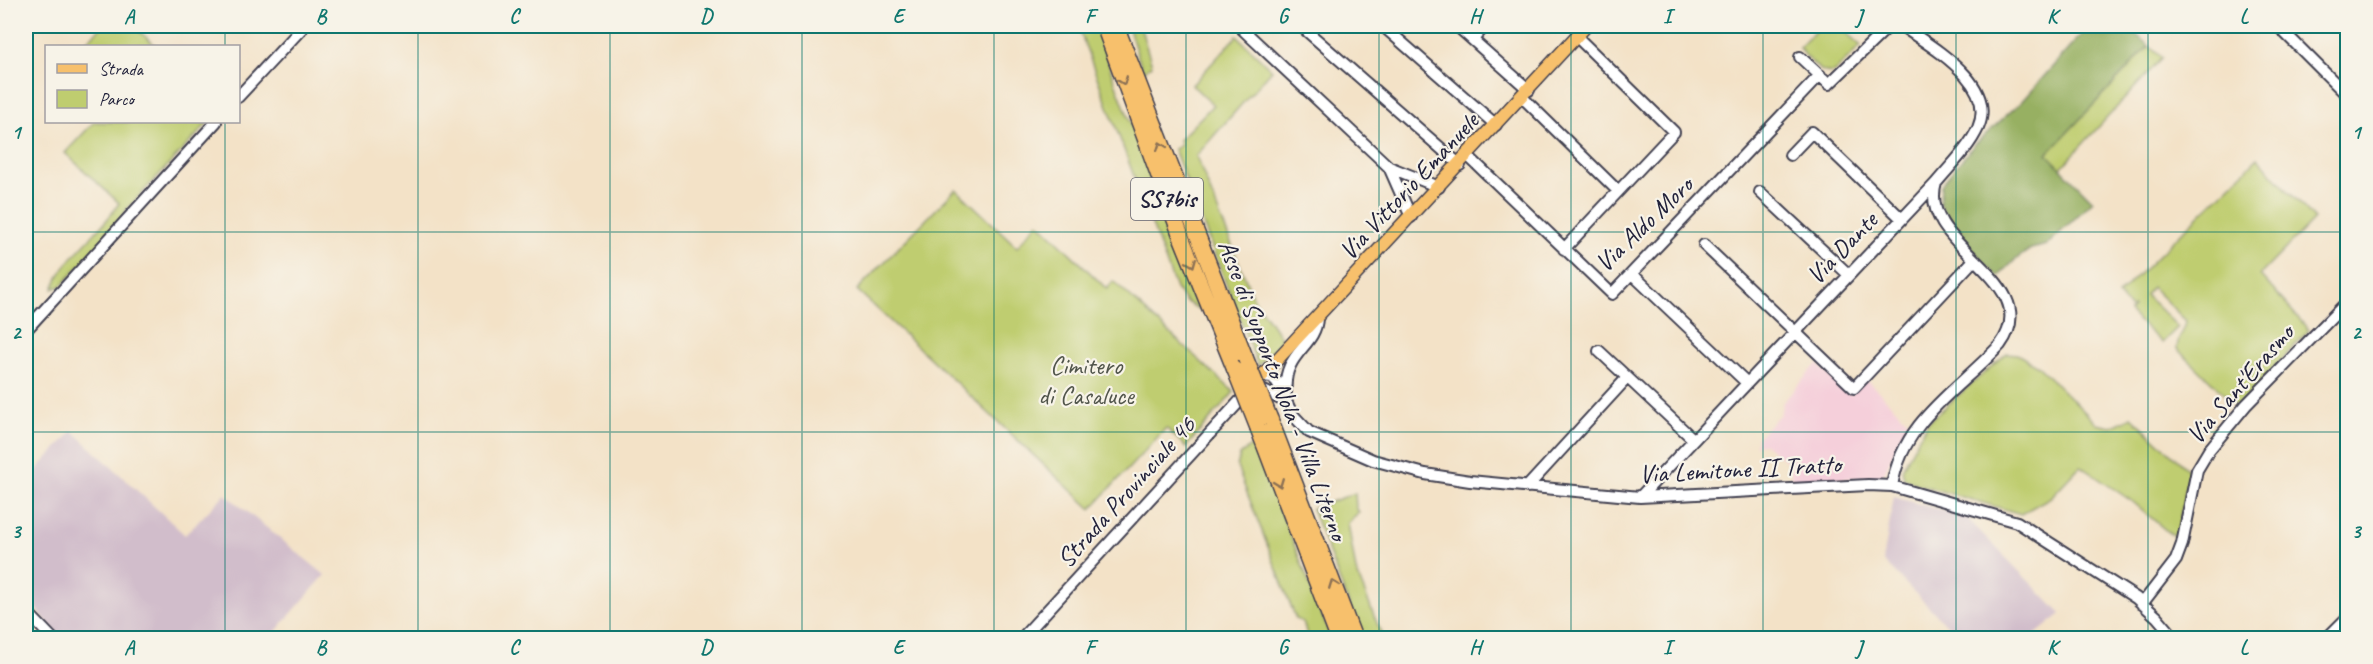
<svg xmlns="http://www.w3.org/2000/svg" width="2373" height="664" viewBox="0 0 2373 664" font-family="Caveat,sans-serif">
	<rect width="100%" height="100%" fill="#f7f3e8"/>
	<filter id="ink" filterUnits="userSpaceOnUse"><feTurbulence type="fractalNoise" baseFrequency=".0167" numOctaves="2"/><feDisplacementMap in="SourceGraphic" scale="12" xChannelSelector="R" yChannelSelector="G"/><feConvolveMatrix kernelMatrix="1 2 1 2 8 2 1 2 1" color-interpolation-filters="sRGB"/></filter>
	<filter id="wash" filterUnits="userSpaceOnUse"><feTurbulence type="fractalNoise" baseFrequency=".008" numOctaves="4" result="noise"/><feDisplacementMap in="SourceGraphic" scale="24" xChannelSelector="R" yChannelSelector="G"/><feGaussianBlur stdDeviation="1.35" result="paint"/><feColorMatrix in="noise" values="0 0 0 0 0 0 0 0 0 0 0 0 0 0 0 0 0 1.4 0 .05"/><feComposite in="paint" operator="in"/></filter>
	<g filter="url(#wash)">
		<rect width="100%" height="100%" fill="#f3e2c7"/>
		<path fill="#f5cfda" d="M1817,364L1851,395L1866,379L1909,422L1882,477L1792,481L1790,464L1764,444L1756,445L1757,438L1780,414L1783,402Z"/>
		<path fill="#d1bdcb" d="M73,431L185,535L225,494L325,575L270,638H62L26,598V481Z
			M1894,497L1966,517L2061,614L2031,638H1960L1883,561Z"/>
		<path fill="#bfcd6f" stroke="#707855" stroke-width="1.5" d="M103,26H133L156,46H81Z
			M1078,26H1097L1113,77L1204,312L1186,302L1176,289Z
			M1128,26H1140L1152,65L1143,72Z
			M1820,26H1839L1861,46L1834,72C1819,76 1808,57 1799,48Z
			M1237,36L1272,70L1196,156L1253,298L1283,340L1258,366L1174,149L1181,145L1179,140L1213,105L1192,85Z
			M2149,46L2162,58L2060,169L2046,155Z
			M94,122H209L126,210L122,221L61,286L53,289C65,255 101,234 119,203L65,153Z
			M2258,158L2314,219L2260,275L2309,330L2238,407L2177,349C2177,337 2185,332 2186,321L2152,287L2145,295L2178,327L2162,343L2129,312L2134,306L2131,309L2118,295Z
			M956,189L1017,247L1038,222L1107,289L1113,281L1234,392L1186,447L1166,428L1091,509L857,290Z
			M2007,353L2017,354L2038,366L2097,424L2111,427L2132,417L2189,471L2176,539L2133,502L2080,466L2051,497L2021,514L1917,484L1904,478L1902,469L1927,423Z
			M1254,443L1331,638H1308L1303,622L1296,619L1237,467L1240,455Z
			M1355,493L1356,508L1359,512L1348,523L1356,571L1383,638H1362L1312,509Z"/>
		<path fill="#97b062" stroke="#5c694e" stroke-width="1.5" d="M2089,26H2126L2149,46L2047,154L2093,201L2047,245L2031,249L2015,260L1998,277L1956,233L1947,219L1940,204L1941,185L1973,146L2021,102Z"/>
	</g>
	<g filter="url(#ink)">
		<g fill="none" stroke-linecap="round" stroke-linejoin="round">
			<g stroke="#413f50" stroke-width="14">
				<path id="minor" d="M1239,26L1389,167L1439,187
					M1301,26L1460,165
					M1383,26L1496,125
					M1457,26L1529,90
					M2278,26L2348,96
					M1473,39L1485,26
					M1800,57L1829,84L1889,26
					M238,97L304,26
					M1522,97L1618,191
					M1790,155L1812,132L1902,219
					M1468,156L1612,294L1820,75
					M1389,167L1411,217
					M1760,192L1848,274
					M1704,245L1854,388L1974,260
					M1564,249L1674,132L1576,36
					M1632,274L1746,382
					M26,330L216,122
					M1599,351L1693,439
					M1262,376L1272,377L1277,382L1292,414L1309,432L1373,460L1425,474L1470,481L1640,497L1868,485L1892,486L2017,522L2136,598L2157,617L2175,638
					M1286,392C1282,353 1316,347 1317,318
					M1254,394L1264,391L1286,402
					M1892,486C1903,420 1957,391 2000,345C2048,280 1916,247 1936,183
					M1527,487L1627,378
					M1640,497L1936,183C1950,166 1969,148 1978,128C1998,83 1931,47 1902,26
					M2142,604L2176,560L2182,544L2197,470L2209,450L2246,405L2348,301
					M26,611L52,638
					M1022,638L1249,391
					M2327,638L2348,617"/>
			</g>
			<g stroke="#413f50" stroke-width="15">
				<path id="major" d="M1262,376L1586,26"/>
			</g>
			<g stroke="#413f50" stroke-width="18">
				<path id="highway" d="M1104,26L1182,239L1235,370
					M1116,26L1245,357
					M1270,419L1354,638
					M1258,428L1338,638"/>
			</g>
			<use href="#minor" stroke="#fff" stroke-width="10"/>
			<use href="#major" stroke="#f7c06c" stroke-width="12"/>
			<use href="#highway" stroke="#f7c06c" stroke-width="15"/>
			<g stroke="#413f50" stroke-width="18" stroke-linecap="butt">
				<path id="highway-bridge" d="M1245,357L1270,419
					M1235,370L1258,428"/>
			</g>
			<use href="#highway-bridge" stroke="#f7c06c" stroke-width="15"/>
		</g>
		<defs><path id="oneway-chevron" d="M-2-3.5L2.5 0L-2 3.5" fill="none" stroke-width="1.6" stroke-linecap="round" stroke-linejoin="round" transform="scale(1.5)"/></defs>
		<g stroke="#8c7154">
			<use href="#oneway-chevron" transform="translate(1123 81) rotate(69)"/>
			<use href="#oneway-chevron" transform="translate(1161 146) rotate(-111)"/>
			<use href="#oneway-chevron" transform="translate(1192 263) rotate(68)"/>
			<use href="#oneway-chevron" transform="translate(1279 483) rotate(69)"/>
			<use href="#oneway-chevron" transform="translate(1333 584) rotate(-111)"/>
		</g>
	</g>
	<path fill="none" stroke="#0f766e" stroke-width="1.5" stroke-opacity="0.55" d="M225,26V46M418,26V638M610,26V638M802,26V638M994,26V638M1186,26V638M1379,26V638M1571,26V638M1763,26V638M1956,26V638M2148,26V638M225,122V638M26,232H2348M26,432H2348"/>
	<g text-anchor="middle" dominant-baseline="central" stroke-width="4.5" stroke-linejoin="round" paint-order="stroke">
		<rect fill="#f7f3e8" stroke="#62616f" stroke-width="1.5" x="1131" y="178" width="72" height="42" rx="4.5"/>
		<g font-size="24" font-weight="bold" fill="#22223b">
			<text x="1167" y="199">SS7bis</text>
		</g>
		<g font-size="26" fill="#22223b" stroke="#f7f3e8">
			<text transform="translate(1409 186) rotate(-47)">Via Vittorio Emanuele</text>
			<text transform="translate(1644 224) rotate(-44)">Via Aldo Moro</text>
			<text transform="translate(1842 248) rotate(-46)">Via Dante</text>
			<text transform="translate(2240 384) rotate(-49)">Via Sant'Erasmo</text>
			<text transform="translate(1283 390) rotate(69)">Asse di Supporto Nola - Villa Literno</text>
			<text transform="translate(1740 469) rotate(-3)">Via Lemitone II Tratto</text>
			<text transform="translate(1126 492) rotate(-48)">Strada Provinciale 46</text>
		</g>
		<g font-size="26" fill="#51554b" stroke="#f7f3e8">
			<text x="1086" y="365">Cimitero<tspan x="1086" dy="30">di Casaluce</tspan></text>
		</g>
	</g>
	<rect width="2373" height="664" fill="none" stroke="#f7f3e8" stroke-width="66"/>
	<rect x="45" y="45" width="195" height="78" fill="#f7f3e8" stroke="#a29fa3" stroke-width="1.5"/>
	<rect x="57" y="64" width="30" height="9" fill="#f7c06c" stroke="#a29fa3" stroke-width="1.5"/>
	<text x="99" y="75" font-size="18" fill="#22223b">Strada</text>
	<rect x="57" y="90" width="30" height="18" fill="#bfcd6f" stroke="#a29fa3" stroke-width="1.5"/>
	<text x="99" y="105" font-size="18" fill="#22223b">Parco</text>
	<rect x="33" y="33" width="2307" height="598" fill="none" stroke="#0f766e" stroke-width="2"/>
	<g font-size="20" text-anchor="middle" font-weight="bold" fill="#0f766e">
		<text x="129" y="23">A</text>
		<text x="321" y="23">B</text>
		<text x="514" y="23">C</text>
		<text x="706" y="23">D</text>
		<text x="898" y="23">E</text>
		<text x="1090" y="23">F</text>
		<text x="1283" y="23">G</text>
		<text x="1475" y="23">H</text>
		<text x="1667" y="23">I</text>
		<text x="1859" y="23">J</text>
		<text x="2052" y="23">K</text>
		<text x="2244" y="23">L</text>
		<text x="16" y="139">1</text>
		<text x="2356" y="139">1</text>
		<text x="16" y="339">2</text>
		<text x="2356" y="339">2</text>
		<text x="16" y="538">3</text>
		<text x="2356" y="538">3</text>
		<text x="129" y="654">A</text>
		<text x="321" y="654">B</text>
		<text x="514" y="654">C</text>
		<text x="706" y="654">D</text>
		<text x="898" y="654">E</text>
		<text x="1090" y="654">F</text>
		<text x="1283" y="654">G</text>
		<text x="1475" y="654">H</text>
		<text x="1667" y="654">I</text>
		<text x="1859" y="654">J</text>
		<text x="2052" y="654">K</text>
		<text x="2244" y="654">L</text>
	</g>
</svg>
